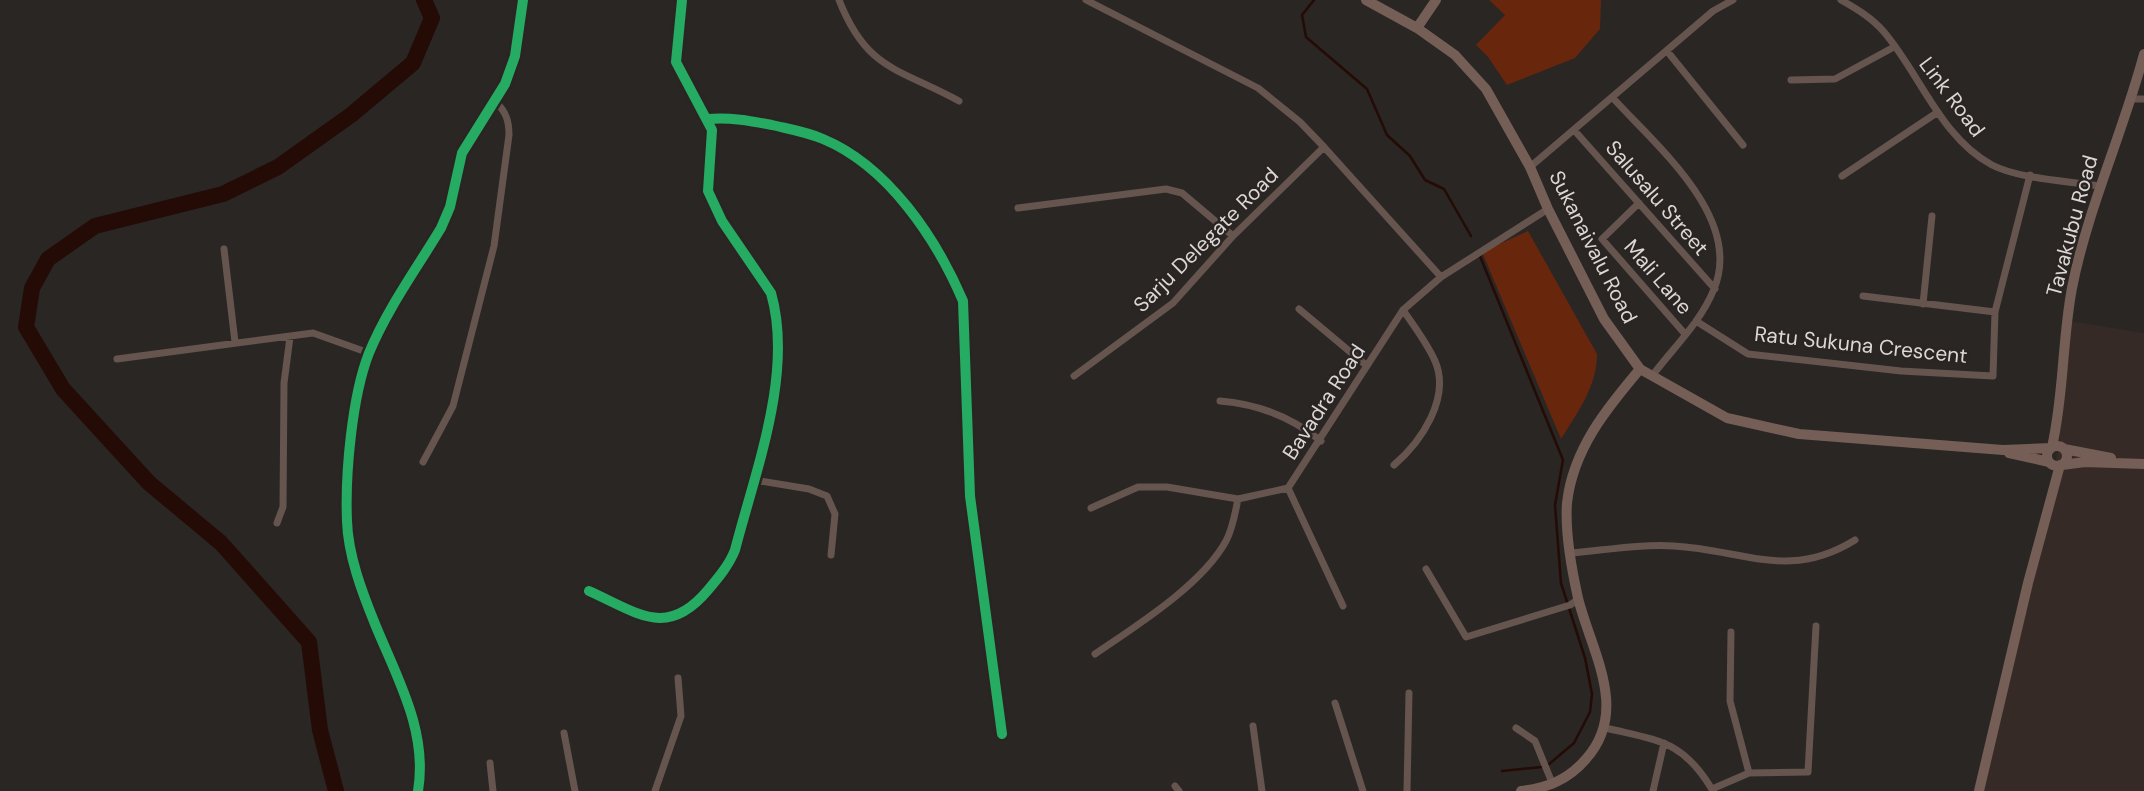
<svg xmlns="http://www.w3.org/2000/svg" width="2144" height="791" viewBox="0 0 2144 791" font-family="'DM Sans',sans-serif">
	<rect width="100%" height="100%" fill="#292624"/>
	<path fill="#362a27" d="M2069,321L2144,333V791H1979L2059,446Z"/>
	<path fill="#68260c" d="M1489,0H1601L1600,29L1575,58L1507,85L1488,57L1476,45L1505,15Z
		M1528,231L1597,354C1597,386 1578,412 1561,439L1482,252Z"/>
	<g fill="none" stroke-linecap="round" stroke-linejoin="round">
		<path stroke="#250b05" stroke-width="2.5" d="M1314,0L1302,15L1306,37L1367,89L1387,135L1410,156L1425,180L1444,189L1471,236
			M1480,256L1563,460L1555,505L1561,583L1585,658L1592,694L1590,712L1574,743L1548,765
			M1502,771L1542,767"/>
		<path stroke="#250b05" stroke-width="16" d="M336,791L320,730L309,642L221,543L149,483L63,389L26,327L32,288L48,259L95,226L223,194L278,167L351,115L413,63L432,18L424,0"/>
		<path stroke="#66544e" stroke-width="7" d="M839,0C867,71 899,68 959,101
			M1086,0L1258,88L1300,122L1324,147L1441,277
			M1841,0C1857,9 1872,18 1884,32C1920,74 1941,138 1992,165C2019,179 2068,181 2099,186
			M1667,51L1743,145
			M1791,80L1835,79L1894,47
			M1612,97C1654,144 1744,217 1714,289C1701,322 1673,348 1652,376
			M2132,99H2144
			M708,119C730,117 751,121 772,125C789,129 807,132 823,139C888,166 936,238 963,301L970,496L1002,734
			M1574,130L1715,289
			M1530,167L1713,11L1733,0
			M1842,176L1938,112
			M1639,203L1602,239L1685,334
			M1018,208L1166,189L1182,193L1233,236
			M224,249L235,342
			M1863,296L1995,312
			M1923,304L1932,216
			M1299,309L1367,366
			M1696,321L1748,354L1901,371L1993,376L1995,312L2030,175
			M117,359L313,333L369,353
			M1074,376L1173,303L1233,236L1324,147
			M1220,401C1259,404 1291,417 1321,441
			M423,462L453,406L494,246L509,135C509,120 506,112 495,101
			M1394,465C1421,442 1451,398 1435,361C1427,343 1414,326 1403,310
			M754,480L809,489L827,496L835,514L831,555
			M1288,488L1343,606
			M1091,508L1138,487H1167L1238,499L1288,488L1403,310L1441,277L1548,209
			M277,523L283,507L284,383L290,337
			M1572,553C1606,550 1640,544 1674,546C1744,550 1789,581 1855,540
			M1426,569L1466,637L1570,605L1579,599
			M589,591C638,613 667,639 708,590C719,577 729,565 735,550C755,472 794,373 771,293L722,221L708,191L712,130L676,62L682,0
			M1731,632L1730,701L1749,773
			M1095,654C1136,626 1202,585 1226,541C1233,528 1235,513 1238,499
			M1335,703L1363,791
			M1253,726L1262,791
			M1516,728L1535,741L1553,785
			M1606,728C1659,741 1683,740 1713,791
			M564,733L575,791
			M490,763L493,791
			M1175,786L1179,791
			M1712,789L1749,773L1808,772L1816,626
			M655,791L681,716L678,678
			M1407,791L1409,693
			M1653,791L1664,743"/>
		<path stroke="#745e56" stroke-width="10" d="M1366,0L1417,28L1455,55L1486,89L1530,167L1548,209L1604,319L1640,369L1727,418L1799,434L2003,450L2051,448
			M1417,28L1436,0
			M2047 456a10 10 0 1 1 20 0a10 10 0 1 1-20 0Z
			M2052,447C2064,394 2062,341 2072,288C2088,207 2123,133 2144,54
			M2064,449L2111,458
			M2009,453L2049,462
			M2062,465L2085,462L2144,464
			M418,791C428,731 397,678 375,624C362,592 348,555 347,521C345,475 352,396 369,353C387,309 417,268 441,228L450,207L462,153L505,84L515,56L523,0
			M1521,791C1547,788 1568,780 1586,759C1630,710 1591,651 1578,598C1572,571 1565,530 1567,503C1573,449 1607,408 1640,369
			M1979,791L2028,583L2060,465"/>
		<g stroke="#2a2523" stroke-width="15">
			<path id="cycleway" d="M708,119C730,117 751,121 772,125C789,129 807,132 823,139C888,166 936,238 963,301L970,496L1002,734
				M589,591C638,613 667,639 708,590C719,577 729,565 735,550C755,472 794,373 771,293L722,221L708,191L712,130L676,62L682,0
				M418,791C428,731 397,678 375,624C362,592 348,555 347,521C345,475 352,396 369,353C387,309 417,268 441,228L450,207L462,153L505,84L515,56L523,0"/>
		</g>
		<use href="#cycleway" stroke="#26ab63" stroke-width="10"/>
	</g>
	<g text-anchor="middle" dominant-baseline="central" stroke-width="5" stroke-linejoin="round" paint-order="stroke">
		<g font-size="21" fill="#dbd7d5" stroke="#2a2523">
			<text transform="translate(1952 97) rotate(53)">Link Road</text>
			<text transform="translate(1657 198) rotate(49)">Salusalu Street</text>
			<text transform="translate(2072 226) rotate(-75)">Tavakubu Road</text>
			<text transform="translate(1206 240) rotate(-45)">Sarju Delegate Road</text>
			<text transform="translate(1593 247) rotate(63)">Sukanaivalu Road</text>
			<text transform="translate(1658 277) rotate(49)">Mali Lane</text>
			<text transform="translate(1861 345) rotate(6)">Ratu Sukuna Crescent</text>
			<text transform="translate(1324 402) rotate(-57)">Bavadra Road</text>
		</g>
	</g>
</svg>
